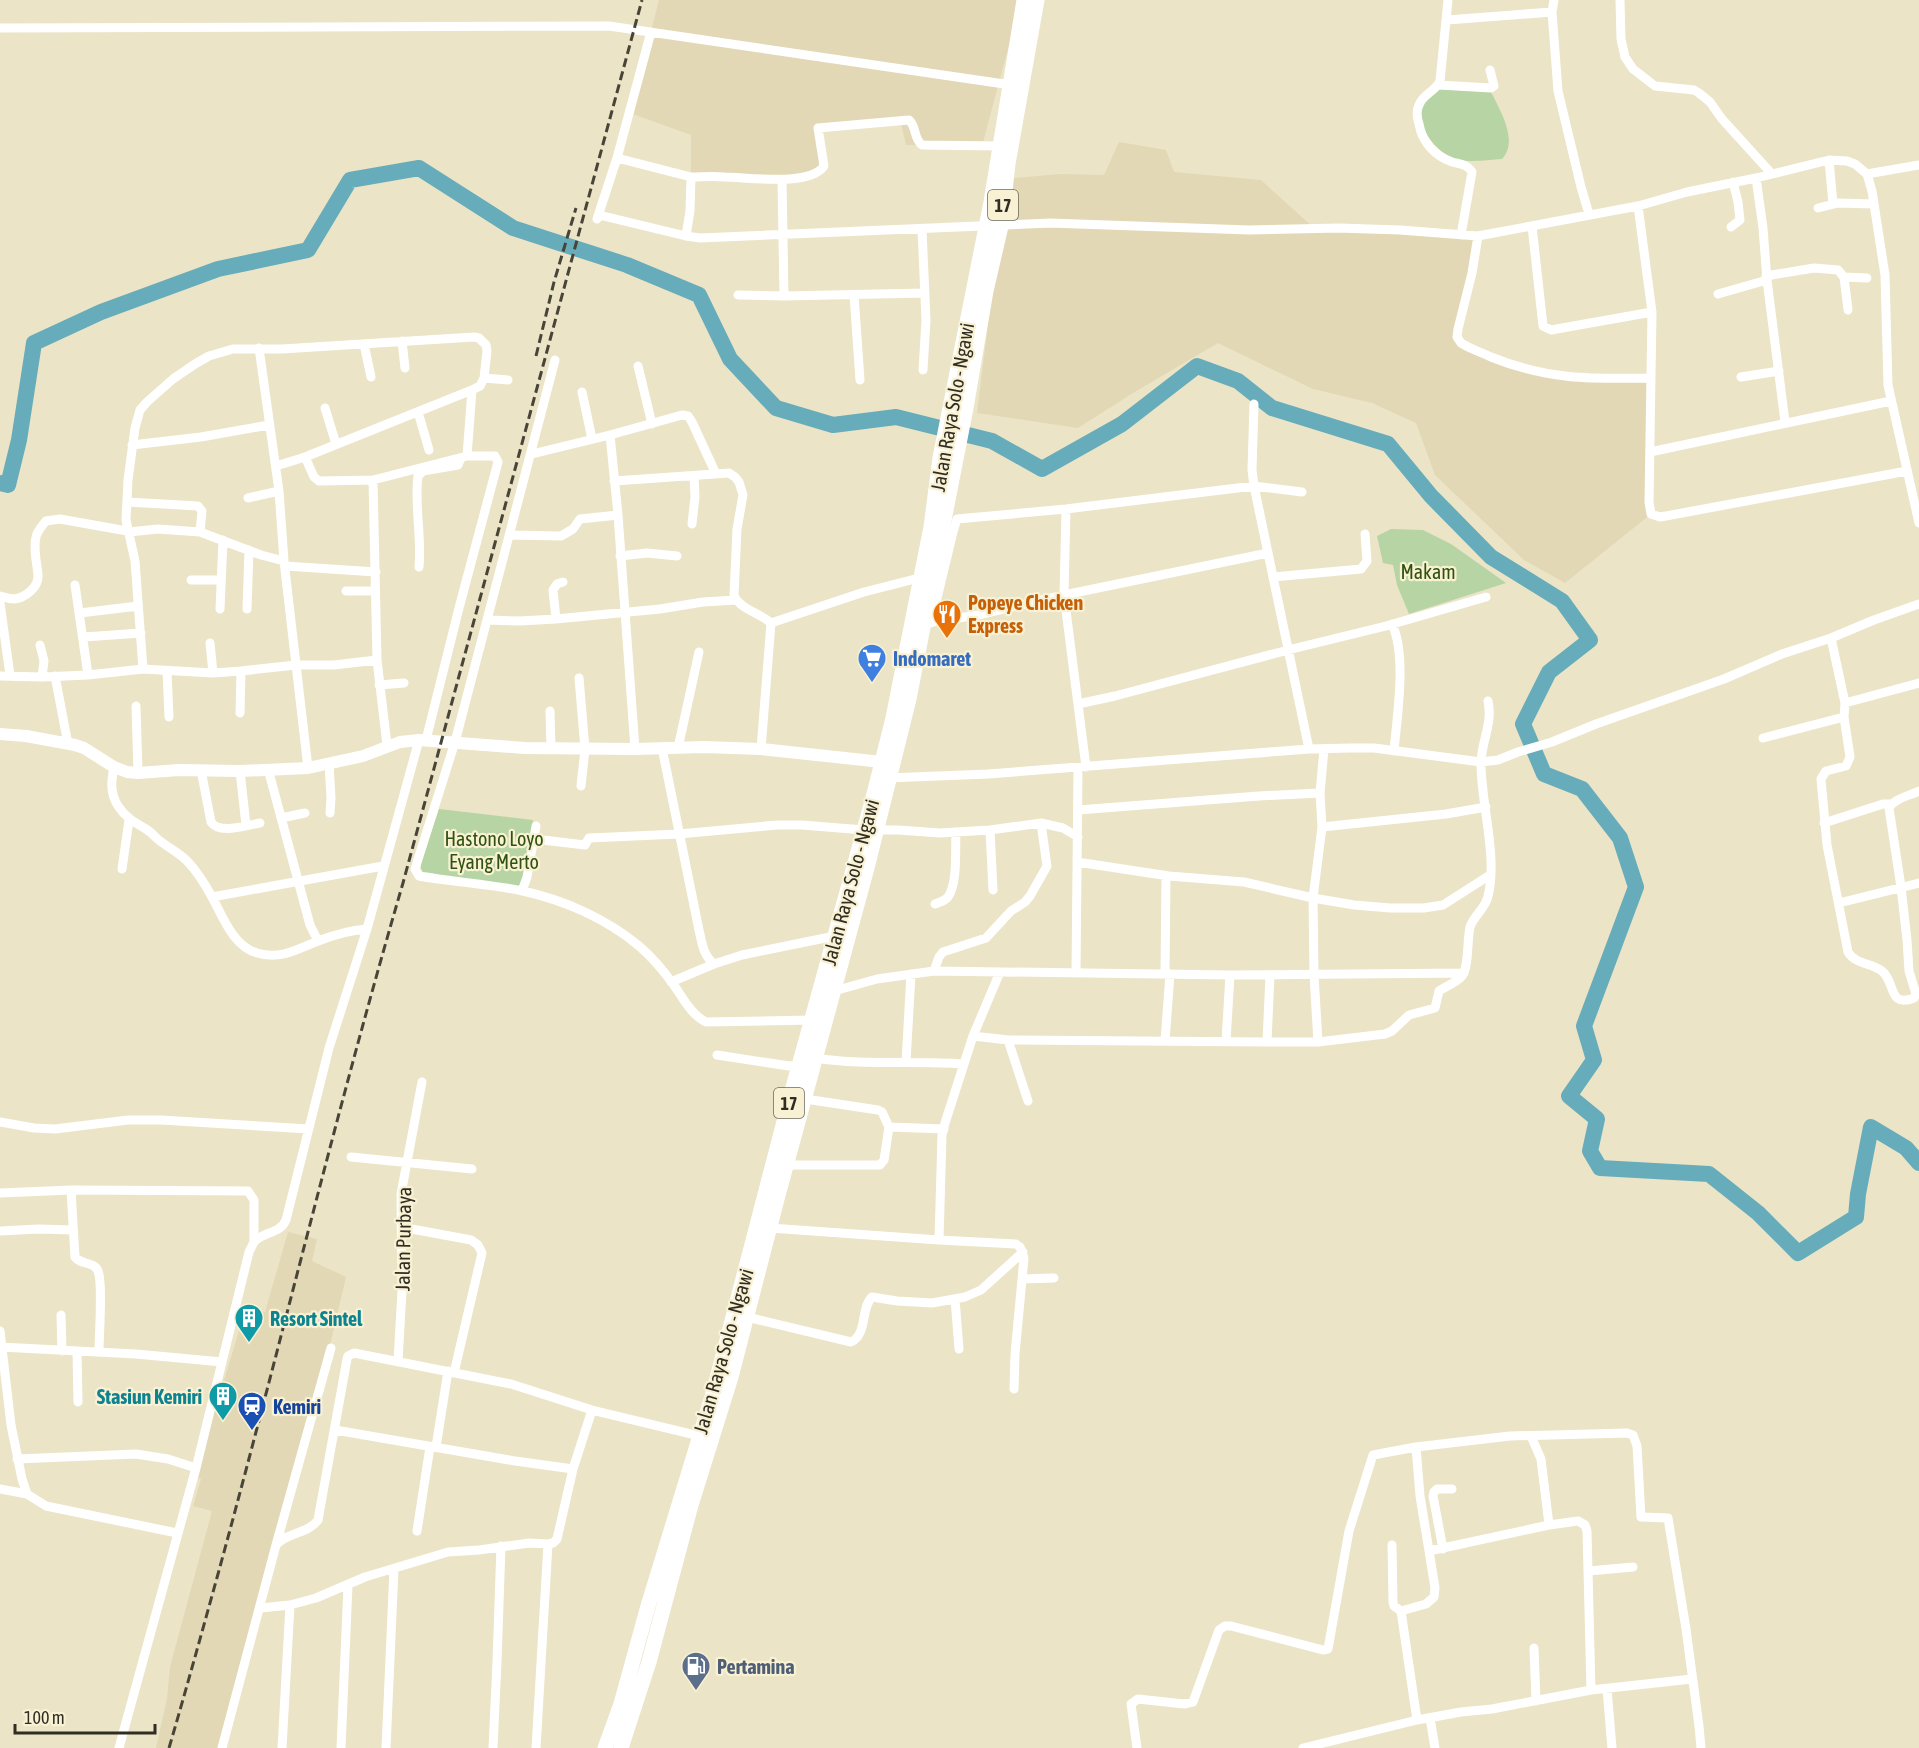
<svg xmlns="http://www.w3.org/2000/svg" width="1919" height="1748" viewBox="0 0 1919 1748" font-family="'Asap Condensed',sans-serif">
	<rect width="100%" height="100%" fill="#ebe4c7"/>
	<path fill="#e2d8b5" d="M659,0H1021L982,146L906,145L900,119L818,128L824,162L814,174L782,180L691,177V135L630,113Z
		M1119,142L1166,150L1174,172L1261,180L1315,229L1478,236L1458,337L1487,355L1542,373L1651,378V514L1565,583L1524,560L1435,475L1416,423L1372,403L1313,389L1218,343L1133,393L1078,428L977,413L1006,179L1059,174L1104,175Z
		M288,1232L317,1239L312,1261L346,1277L331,1341L218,1748H156L167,1699L170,1667L212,1511L193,1506L201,1479L198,1478L214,1413L246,1308L265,1312Z"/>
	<path fill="#b7d4a5" d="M1439,89L1491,92C1500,110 1519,141 1502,159C1487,160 1470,163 1455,159C1437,153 1413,124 1422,104C1426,97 1434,93 1439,89Z
		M1391,529L1423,530L1451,544L1506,583L1409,614L1397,585L1393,565L1383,563L1377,536Z
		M439,809L533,820L528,855L520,889L423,872L421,868V863Z"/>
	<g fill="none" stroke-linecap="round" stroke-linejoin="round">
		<path stroke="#66acba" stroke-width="16" d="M0,483L8,485L19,440L34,343L101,312L218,269L308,250L350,180L419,168L513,228L627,265L699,295L730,359L776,408L833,425L896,417L992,441L1042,469L1122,424L1197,366L1238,381L1272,408L1388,444L1431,496L1491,557L1562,601L1590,640L1549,672L1523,724L1544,774L1582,789L1620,838L1636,887L1584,1026L1594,1060L1569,1096L1597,1119L1590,1151L1600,1168L1709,1174L1758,1213L1798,1253L1856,1217L1858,1194L1871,1127L1906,1148L1919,1163"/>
		<path stroke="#fff" stroke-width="9" d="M1448,0L1440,81C1436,91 1423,94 1419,105C1416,111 1417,118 1419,124C1422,142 1435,156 1452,162C1460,164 1467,164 1472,172L1461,235
			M1554,0L1552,12L1558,91L1581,187L1589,214
			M1620,0L1621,39L1625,57L1633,69L1655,86L1694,90L1699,93L1710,102L1722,119L1771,173
			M1447,20L1552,12
			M0,28L609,26L1011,85
			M1439,85L1491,88L1494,86L1490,70
			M617,158L691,177L690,211L686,236L700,238L1050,223L1249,230L1339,228L1400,230L1478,236L1638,206L1687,192L1756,178L1829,160L1847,161L1855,164L1867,174L1872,191L1885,275L1888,385L1919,523
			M1829,160L1833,204
			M1867,174L1919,165
			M691,177C702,177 713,176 724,177C747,177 810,187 824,166L818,128L909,120C917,127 913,138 922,145L1001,146
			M1756,178L1763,228L1767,280L1785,422
			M782,180L784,296
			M1638,206L1652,312L1649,502L1651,514L1660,517L1666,516L1907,471
			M1818,208L1838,203L1874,204
			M599,215L686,236
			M597,219L617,158L651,32
			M1532,226L1543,326L1551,330L1652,312
			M1731,227L1740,220L1738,202L1733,182
			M922,229L926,320L923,370
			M1478,236L1472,273L1458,329L1457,337L1461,343C1470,349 1481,352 1491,357C1548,380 1591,379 1651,378
			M1766,276L1814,268L1838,270L1844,277L1848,310
			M1844,277L1867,278
			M1718,294L1767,280
			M738,295L784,296L925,293
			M854,295L860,380
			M402,341L405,368
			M364,344L371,377
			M259,348L279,491L284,561L308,768
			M555,360L455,742L415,869L419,876C454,882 489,884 523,891C564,900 607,919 639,946C652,957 663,970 673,984C682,996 691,1015 706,1022L812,1020
			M638,366L652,424
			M1741,377L1779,371
			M484,378L508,380
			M582,392L592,439
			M1254,404L1252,470L1254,486L1309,749
			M325,408L336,444
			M418,412L429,450
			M132,445L201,437L269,425
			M1650,452L1891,401
			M532,454L610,435
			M467,456L472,390
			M305,457L314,477L319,481L373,480
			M614,481L729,473L735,477L739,482L743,495L737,529L734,596C741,610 760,613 771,623L864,592L919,578
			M248,498L279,491
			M127,502L198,506L202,511L200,532
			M1066,509L1064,595L1086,767
			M692,524L695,497L694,476
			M129,532L158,529L200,532L261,555L284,561
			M511,535L561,536L573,529L580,519L618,515
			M620,556L647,553L677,556
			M285,566L376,572
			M419,567C422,537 414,504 418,476L423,471L458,465L461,458
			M1273,577L1361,569L1367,561L1365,534
			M191,580H220
			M75,585L88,675
			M346,591H375
			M0,596C4,597 9,599 14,599C25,598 39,587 38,575C37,563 33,549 36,537C37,531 42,526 46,521L60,519L127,531
			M0,603L10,675
			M220,609L223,540
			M247,609L249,550
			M80,613L138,606
			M556,619L553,590L557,584L563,582
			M487,620L520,621L556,619L660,609L703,602L736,600
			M926,623L978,615L1064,595L1268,553
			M931,623L953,532L957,519L1066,509L1254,486L1302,492
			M1392,624C1407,656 1397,716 1394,751
			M84,637L141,633
			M1831,638L1845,703L1844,717L1850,757L1846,766L1826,771L1821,779L1827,845L1848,952C1855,964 1871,963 1882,971C1896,983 1888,1008 1914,998L1916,994L1909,971L1907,940L1901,887L1889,808C1895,798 1909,796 1919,791
			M210,643L213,673
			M40,645L44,661L42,677
			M143,669L135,561L126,520L128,480L135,428L140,410L147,402L173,379L195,364L209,356L233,349H282L474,337L479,338L486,345L487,351L484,378L480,386L472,390L305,457L276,466
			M167,671L169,717
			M0,676L42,677L88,675L143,669L213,673L241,671L296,665H334L377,660
			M55,676L68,744
			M579,678L585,749L581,786
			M379,685L404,683
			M1845,703L1919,683
			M1078,704L1115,696L1288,650L1386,626L1486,597
			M136,706L138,773
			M550,711L551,748
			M240,713L241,671
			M1763,738L1844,717
			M387,745L377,660L373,480L467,456H495L498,462L459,608L426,740
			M662,748L699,930C702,943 703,955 714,964L742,955L835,936
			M678,748L699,652
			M635,749L618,515L610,435L682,415L688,416L692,422L716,474
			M761,749L771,623
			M329,764L331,798L330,813
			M114,767C111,782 110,793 118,806C126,818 134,822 146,829C151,832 155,837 160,841C169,848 181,854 189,863C198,873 206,886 212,897C223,917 233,946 257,953C281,960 298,949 318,941C334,935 350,930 367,929
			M268,769L310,925L318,941
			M201,770L211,822C220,835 246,825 260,823
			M240,771L246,825
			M887,778L988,774L1309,749L1350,748H1374L1481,762L1498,760L1518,752L1552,742L1596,724L1724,679L1782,654L1831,638L1874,620L1919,604
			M1078,810L1259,796L1320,793
			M281,818L305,813
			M1824,823L1883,804H1892
			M1322,827L1446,814L1486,807
			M877,830H898L940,833L990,830L1041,823L1063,828L1078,837
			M990,830L993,890
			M534,839L585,845L589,838L679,834L777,825H802L864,830
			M1077,862L1169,876L1244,882L1313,898L1354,905L1390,908H1424L1443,905L1490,875
			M122,869L129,820
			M522,891L527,877L536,826
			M212,897L383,866
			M1839,903L1919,883
			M935,904C940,902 945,901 948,897C958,883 955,849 956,832
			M934,971L939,957L943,952L986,938L1011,911L1025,902L1030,896L1047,866L1041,823
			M1076,972L1078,768
			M1165,973L1166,876
			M671,982L714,964
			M834,991L877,979L934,971L1230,975L1464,973
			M973,1036L1008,1040L1267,1042H1318L1385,1034L1392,1031L1409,1015L1435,1008L1439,991C1446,986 1456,983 1462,976C1469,968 1467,939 1470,927C1474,915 1486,908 1488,896C1498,858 1481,803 1481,764C1481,741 1493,725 1488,701
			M1008,1040L1028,1101
			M1165,1041L1170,974
			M1226,1041L1230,975
			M1267,1042L1270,975
			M1318,1042L1314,975L1313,898L1322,827L1320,793L1324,749
			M717,1055L789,1066L800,1065
			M816,1058C864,1066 914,1060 963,1064
			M906,1062L911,974
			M805,1099L878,1110L882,1112L889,1127
			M0,1122L34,1128L55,1129L128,1120H161L309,1129
			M351,1157L472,1169
			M787,1165H880L884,1160L889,1127L944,1129
			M71,1190L248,1191L254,1200V1242L249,1252L196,1468L119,1748
			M0,1193L71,1190L75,1257C80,1265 94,1261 98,1271C103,1283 99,1335 99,1352
			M401,1227L471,1240L478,1245L482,1253L454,1373
			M770,1228L939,1240L1016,1244L1020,1247L1024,1258L1015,1354L1014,1389
			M0,1231L39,1229L73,1230
			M939,1240L942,1135L945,1123L973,1036L1000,972
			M254,1242C264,1231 280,1234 286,1220L329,1048L367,929L419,740
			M1022,1279L1054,1278
			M955,1299L959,1349
			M61,1315L62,1351
			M747,1317L851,1342C868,1334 860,1309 872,1297L897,1301L932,1303L965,1297L981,1290L1023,1252
			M0,1331L11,1425L22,1479L27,1494L46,1506L177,1533
			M0,1347L136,1354L222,1362
			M77,1352L78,1402
			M398,1361L402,1291L401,1194L422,1082
			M335,1430L515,1461L573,1469
			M1531,1436L1541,1459L1549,1525
			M436,1447L448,1371
			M1416,1447L1420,1496L1429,1551
			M17,1459L136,1454L168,1459L196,1468
			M0,1489L27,1494
			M417,1531L430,1447
			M276,1545C287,1532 308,1534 318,1520L347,1359L348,1356L354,1353L511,1384L592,1410L700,1436
			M1392,1545L1393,1602L1394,1606L1401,1611
			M1443,1549L1433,1496L1434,1492L1437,1489H1452
			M1589,1571L1633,1567
			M261,1608L290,1605L316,1598L365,1577L448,1552L479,1550L529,1543L548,1544L553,1543L557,1539L573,1469L592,1410
			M1534,1648L1536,1701
			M1607,1689L1612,1748
			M1430,1718L1435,1748
			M1417,1720L1401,1611L1426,1604L1434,1597L1435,1588L1429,1551L1549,1525L1578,1521L1585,1525L1587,1531L1591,1690
			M222,1748L276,1545L331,1348
			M282,1748L290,1605
			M341,1748L348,1585
			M386,1748L394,1569
			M493,1748L497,1662L501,1546
			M536,1748L548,1544
			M1137,1748L1131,1704L1138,1699L1184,1704L1193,1702L1219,1630L1225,1626H1231L1323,1650L1328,1649L1349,1531L1373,1455L1416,1447L1510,1436L1627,1433L1633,1435L1637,1446L1641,1517L1668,1518L1686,1629L1699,1726L1701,1748
			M1303,1748L1417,1720L1461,1712L1492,1709L1591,1690L1692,1679"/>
		<path stroke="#fff" stroke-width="12" d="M0,734L26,736L75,745L84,748L114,767L127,772L138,773L179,770L240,771L308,768L363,756L400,742L419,740L525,748L635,749L704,747L761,749L891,763"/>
		<path stroke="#fff" stroke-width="15" d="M605,1748L621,1704L648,1606L714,1390L792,1091L874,794L893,718L931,527L940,458L991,202L1024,0
			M621,1748L649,1662L691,1505L731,1377L777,1199L867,868L909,699L966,408L986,291L1001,226L1008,164L1037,0"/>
		<path stroke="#484437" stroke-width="3" stroke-dasharray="9 4.5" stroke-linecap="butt" d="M536,356L554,282L576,208
			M169,1748C186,1690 202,1632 218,1574C281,1344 336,1112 403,883L642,0"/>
	</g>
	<defs>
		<g id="restaurant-pin" transform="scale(1.5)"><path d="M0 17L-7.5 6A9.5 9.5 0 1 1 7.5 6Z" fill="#e8710a" stroke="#f9f1d4"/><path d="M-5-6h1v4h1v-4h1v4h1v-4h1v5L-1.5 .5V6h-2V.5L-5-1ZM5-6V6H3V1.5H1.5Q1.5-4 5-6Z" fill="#fff"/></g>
		<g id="supermarket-pin" transform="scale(1.5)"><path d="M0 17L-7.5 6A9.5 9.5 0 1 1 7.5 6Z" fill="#3f7fe0" stroke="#f9f1d4"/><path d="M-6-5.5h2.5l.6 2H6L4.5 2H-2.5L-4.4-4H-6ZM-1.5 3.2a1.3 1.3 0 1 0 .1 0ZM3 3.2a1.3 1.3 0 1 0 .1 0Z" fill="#fff"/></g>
		<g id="building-pin" transform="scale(1.5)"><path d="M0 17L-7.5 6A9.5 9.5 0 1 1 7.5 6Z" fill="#0f9aa8" stroke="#f9f1d4"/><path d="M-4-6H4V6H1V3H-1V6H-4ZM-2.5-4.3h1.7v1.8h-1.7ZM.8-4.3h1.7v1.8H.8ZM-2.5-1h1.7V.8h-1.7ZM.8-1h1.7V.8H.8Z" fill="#fff"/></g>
		<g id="station-pin" transform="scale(1.5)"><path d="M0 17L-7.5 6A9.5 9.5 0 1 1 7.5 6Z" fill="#1a4fb4" stroke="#f9f1d4"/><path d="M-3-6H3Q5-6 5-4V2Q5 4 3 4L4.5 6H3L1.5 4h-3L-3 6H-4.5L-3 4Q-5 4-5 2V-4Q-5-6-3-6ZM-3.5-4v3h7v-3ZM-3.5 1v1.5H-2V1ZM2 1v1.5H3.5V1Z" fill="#fff"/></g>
		<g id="fuel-pin" transform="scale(1.5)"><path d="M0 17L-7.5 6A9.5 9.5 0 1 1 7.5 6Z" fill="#5c6f8a" stroke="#f9f1d4"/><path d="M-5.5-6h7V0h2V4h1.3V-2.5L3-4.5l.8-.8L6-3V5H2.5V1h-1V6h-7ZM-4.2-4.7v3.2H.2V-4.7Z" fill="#fff"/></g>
	</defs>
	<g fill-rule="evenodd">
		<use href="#restaurant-pin" x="947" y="614"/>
		<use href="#supermarket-pin" x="872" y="658"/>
		<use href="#building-pin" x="249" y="1318"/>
		<use href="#building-pin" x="223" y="1396"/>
		<use href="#station-pin" x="252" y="1406"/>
		<use href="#fuel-pin" x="696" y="1666"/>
	</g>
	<g text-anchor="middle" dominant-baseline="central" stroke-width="4.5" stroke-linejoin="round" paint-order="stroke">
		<g fill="#f9f1d4" stroke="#6c6857" stroke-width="1.5">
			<rect x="988" y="190" width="30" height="30" rx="4.5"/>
			<rect x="774" y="1088" width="30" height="30" rx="4.5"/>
		</g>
		<g font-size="18" font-weight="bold" fill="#302d22">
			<text x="1003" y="205">17</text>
			<text x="789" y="1103">17</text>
		</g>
		<g font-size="20" fill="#302d22" stroke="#f9f1d4">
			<text transform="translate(952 407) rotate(-80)">Jalan Raya Solo - Ngawi</text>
			<text transform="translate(850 882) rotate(-75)">Jalan Raya Solo - Ngawi</text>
			<text transform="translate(403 1239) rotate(-89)">Jalan Purbaya</text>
			<text transform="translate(723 1351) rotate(-74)">Jalan Raya Solo - Ngawi</text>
		</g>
		<g font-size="20" fill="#2f530e" stroke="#f9f1d4">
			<text x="1428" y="571">Makam</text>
			<text x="494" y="838">Hastono Loyo<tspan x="494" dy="23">Eyang Merto</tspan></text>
		</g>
		<g font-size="20" font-weight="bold" fill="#c56008" stroke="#f9f1d4" text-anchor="start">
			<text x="968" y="602">Popeye Chicken<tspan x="968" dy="23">Express</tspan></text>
		</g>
		<g font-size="20" font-weight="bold" fill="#366cbe" stroke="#f9f1d4" text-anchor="start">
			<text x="893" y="658">Indomaret</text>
		</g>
		<g font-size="20" font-weight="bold" fill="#0d838f" stroke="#f9f1d4" text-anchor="start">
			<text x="270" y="1318">Resort Sintel</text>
			<text x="202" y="1396" text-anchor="end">Stasiun Kemiri</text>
		</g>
		<g font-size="20" font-weight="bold" fill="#164399" stroke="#f9f1d4" text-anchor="start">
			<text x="273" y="1406">Kemiri</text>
		</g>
		<g font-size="20" font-weight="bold" fill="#4e5e75" stroke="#f9f1d4" text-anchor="start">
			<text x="717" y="1666">Pertamina</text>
		</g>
	</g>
	<path d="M15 1724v9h140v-9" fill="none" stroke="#302d22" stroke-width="3"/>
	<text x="24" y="1724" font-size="18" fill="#302d22" stroke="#f9f1d4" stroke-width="4.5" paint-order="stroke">100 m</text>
</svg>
